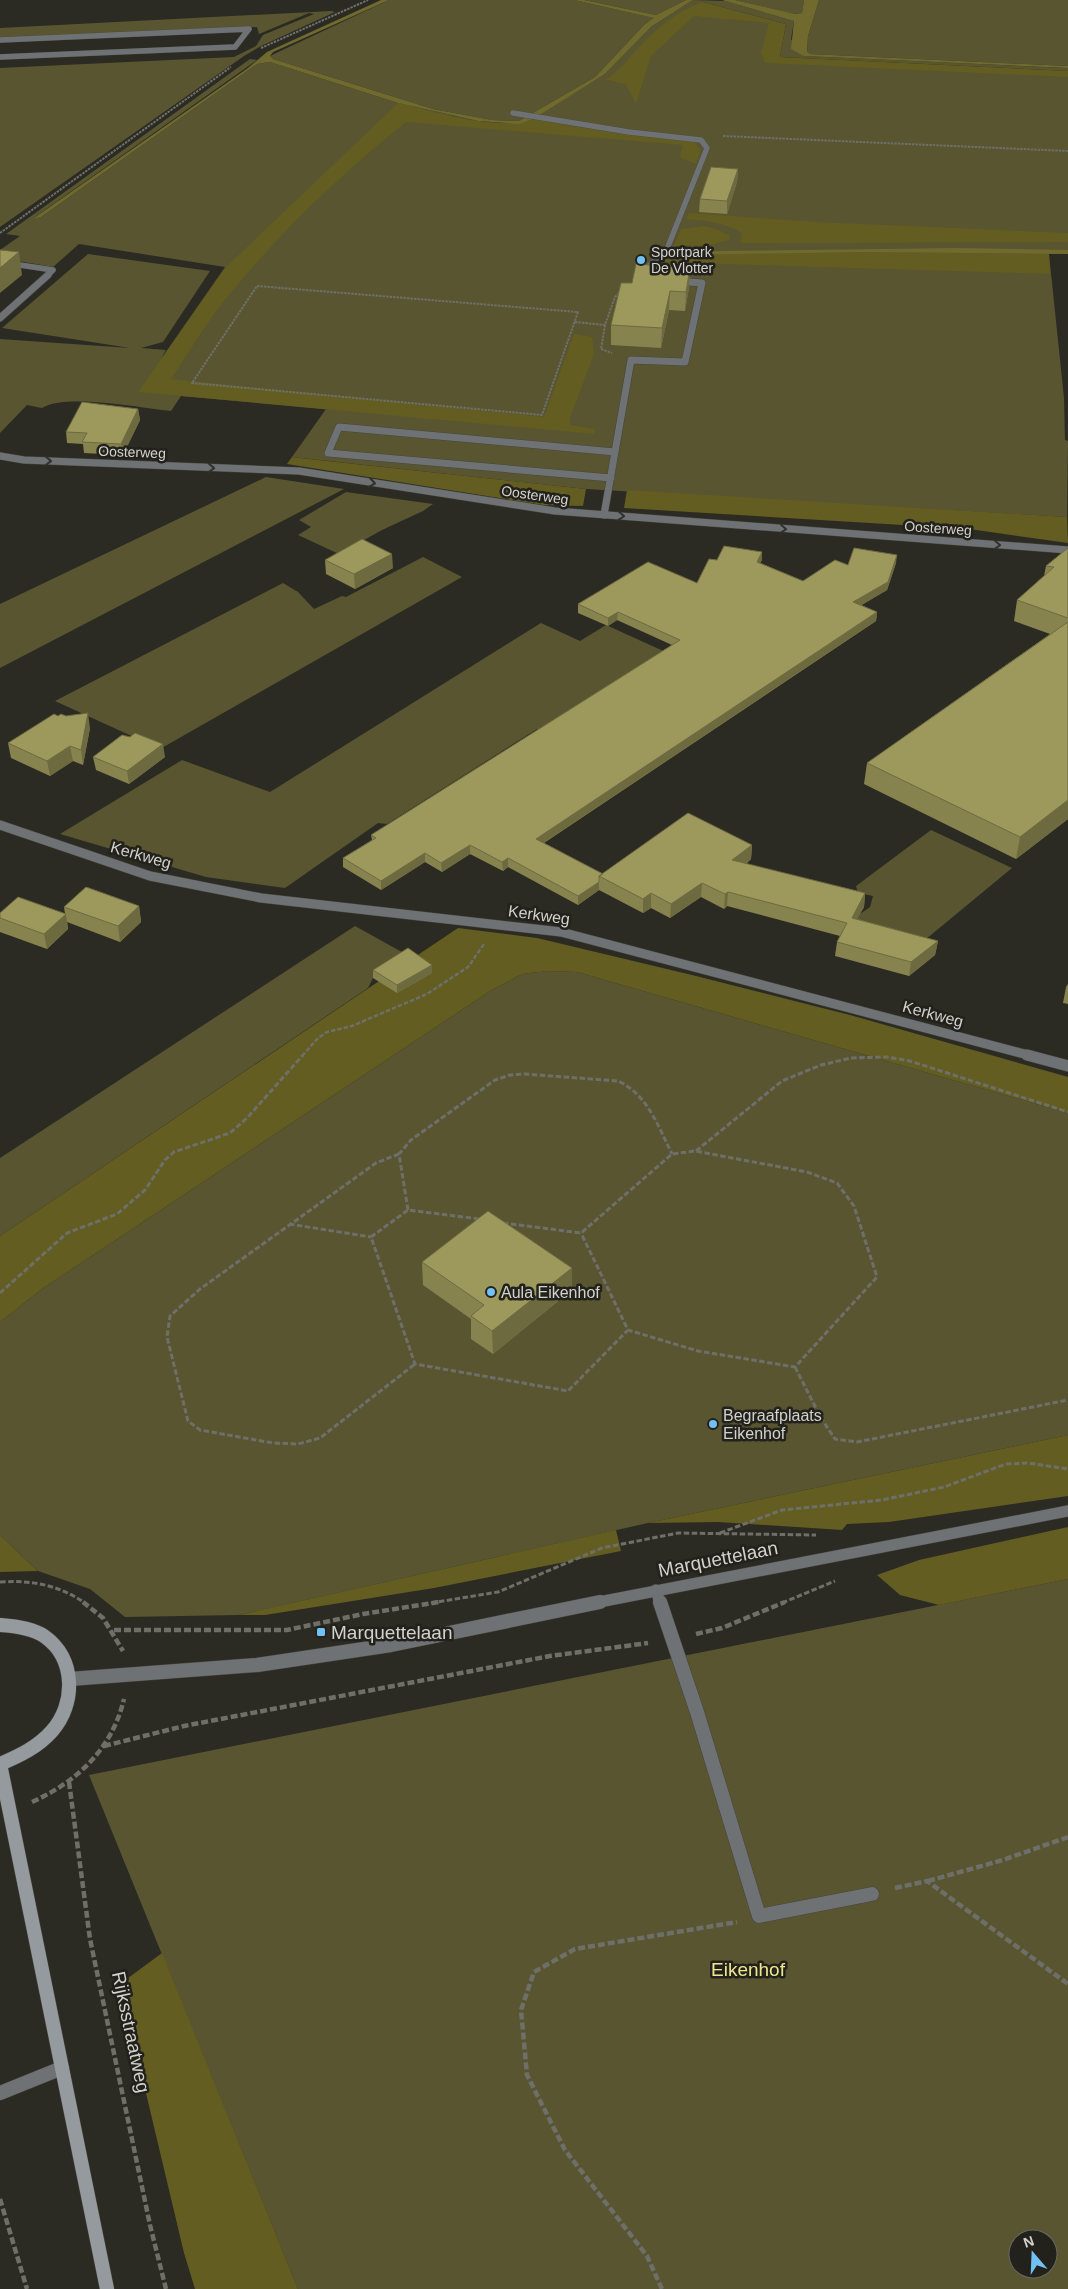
<svg xmlns="http://www.w3.org/2000/svg" width="1068" height="2289" viewBox="0 0 1068 2289" font-family="Helvetica,sans-serif">
	<rect width="100%" height="100%" fill="#2b2b24"/>
	<path fill="#585530" fill-rule="evenodd" d="M389,0H574L655,18L644,25L595,77L519,121L492,120L433,109L273,59L270,56Z
		M584,0H686L656,15Z
		M693,0L726,1L794,21L791,39L804,56L1068,68V71L780,57L786,24L703,2L639,48L620,71L606,80L617,82L696,10L779,24L771,60L1068,74V254H1049L1064,398L1065,440L1068,441L1067,517L586,489L292,457L326,409L181,396L171,411C142,408 65,393 42,408L27,405L0,433V339L130,348L2,328L88,254L210,271L163,342L141,348L166,350L161,359L225,267L79,244L53,267L0,258V250L20,236L6,234L250,59L257,60L35,217H41L257,64L270,62L398,103L478,121L519,124L545,116L539,114L605,74L651,27Z
		M735,0H804L802,13L794,14Z
		M819,0H1068V66L810,54L807,53L808,36Z
		M331,11L335,12L261,46L244,56L0,227V68L234,57L256,46L263,35L314,14L309,13L259,34L257,27L0,38V28Z
		M266,477L344,489L0,668V604Z
		M346,492L433,504L423,511L382,530L339,554L298,535L311,527L299,520Z
		M423,557L462,577L160,749L55,701L283,583L298,592L314,609L342,596L346,597Z
		M541,623L580,641L606,625L670,654L545,734L537,729L387,824L378,823L285,888L206,877L60,834L182,760L270,792Z
		M931,830L1012,868L914,949L838,917L860,914L870,907L873,896L858,893L856,886Z
		M355,926L409,956L373,978L368,988L0,1236V1158Z
		M548,971L577,972L1068,1113V1435L648,1523L239,1615L125,1617L90,1589L38,1571L0,1535V1322L42,1289L490,991L522,974Z
		M1068,1579V2289H298L89,1775ZM1018,2239H1048V2269H1018Z"/>
	<path fill="#635d21" d="M703,2L786,24L780,57L1068,71V77L765,63L761,53L769,23L694,16L651,56L636,104L626,84L605,80C620,71 627,60 639,47C657,28 678,10 703,2Z
		M398,103C438,112 494,132 533,119L694,141L701,150L696,164L681,158L680,155L683,145L406,122C342,174 287,225 234,289C210,316 191,349 171,379L544,417L574,334L592,337L594,354L570,418V425L595,429L594,434L138,392L226,267Z
		M689,213L816,222L1068,233V242L740,243L742,233C724,222 707,221 686,219Z
		M704,226L716,229L730,236L729,240L710,245L674,246L681,229Z
		M862,252L1049,254L1050,274L658,262L669,255Z
		M292,457L309,459L586,489L583,506L543,505L287,464Z
		M627,490L1067,517L1068,543L969,529L624,508Z
		M458,928L537,938L692,975L850,1015L1068,1077V1113L577,972L548,971L522,974L490,991L42,1289L0,1322V1236Z
		M1068,1435V1496L889,1522L847,1524L842,1530L718,1522L648,1523Z
		M1068,1527V1579L939,1605L900,1595L877,1575L919,1560Z
		M616,1530L621,1551L434,1588L265,1615H239Z
		M0,1535L38,1571L0,1572Z
		M162,1953L298,2289H195L184,2253L120,1984Z"/>
	<path fill="#706a2f" d="M381,0H389L273,52L270,56L273,59L433,109L492,120L519,121L595,77L644,25L654,18L574,0H584L656,15L686,0H693L651,27L605,74L533,119L519,124L478,121L398,103L270,62L257,64L41,217L34,218L248,68L267,52Z
		M722,0H735L795,14L802,13L804,0H819L808,36L807,52L810,54L1068,66V68L804,56L791,49L794,21Z
		M958,248L1068,250V254L862,252L681,255L717,251Z"/>
	<g fill="none" stroke-linecap="round" stroke-linejoin="round">
		<g stroke="#46463f" stroke-width="6">
			<path id="service-far3" d="M0,40L249,29L235,47L0,57
				M513,113L629,132L701,140L707,148L667,249L641,273
				M0,262L53,270L47,276"/>
		</g>
		<g stroke="#46463f" stroke-width="8">
			<path id="service-far2" d="M0,318L48,275
				M611,478L328,453L339,427L615,452
				M604,515L631,360L685,362L702,283L676,281"/>
		</g>
		<g stroke="#46463f" stroke-width="12">
			<path id="service-far1" d="M656,1590L660,1603"/>
		</g>
		<g stroke="#46463f" stroke-width="15">
			<path id="service" d="M660,1602L697,1712L759,1916L872,1894"/>
		</g>
		<g stroke="#46463f" stroke-width="8">
			<path id="minor-far3" d="M0,456L24,460L299,471L555,511L1068,550"/>
		</g>
		<g stroke="#46463f" stroke-width="10">
			<path id="minor-far2" d="M0,825L150,876L261,898L561,932L1032,1056"/>
		</g>
		<g stroke="#46463f" stroke-width="12">
			<path id="minor-far1" d="M1027,1055L1068,1066"/>
		</g>
		<g stroke="#46463f" stroke-width="15">
			<path id="minor" d="M0,2093L62,2068"/>
		</g>
		<g stroke="#46463f" stroke-width="12">
			<path id="tertiary-far1" d="M594,1603L1068,1511"/>
		</g>
		<g stroke="#46463f" stroke-width="15">
			<path id="tertiary" d="M70,1679L257,1665L391,1645L600,1602"/>
		</g>
		<g stroke="#46463f" stroke-width="15">
			<path id="secondary" d="M0,1625C15,1626 32,1628 44,1636C76,1658 76,1704 52,1731C38,1747 19,1756 0,1764
				M0,1764L107,2289"/>
		</g>
		<path stroke="#6f6f69" stroke-width="2" stroke-dasharray="2.5 1" stroke-linecap="butt" d="M261,48L368,0
			M723,136L1068,151
			M0,233L231,67
			M257,286L578,312L542,415L192,383Z
			M575,322L605,325L615,297L620,292
			M605,325L601,349L612,353"/>
		<path stroke="#6f6f69" stroke-width="2.5" stroke-dasharray="4.5 2" stroke-linecap="butt" d="M302,1056L318,1038L327,1032L352,1026L427,994L468,967L484,944"/>
		<path stroke="#6f6f69" stroke-width="3" stroke-dasharray="5.5 2.5" stroke-linecap="butt" d="M696,1151L782,1081L821,1065L851,1058L887,1057L910,1061L1068,1112
			M399,1154L376,1163L200,1289L170,1316L167,1337L188,1421L200,1430L273,1443L298,1444L320,1438L415,1364
			M408,1210L399,1154L411,1140L495,1080L510,1075L525,1074L618,1081C648,1095 658,1126 672,1154
			M479,1219L408,1210L371,1237L415,1364L568,1391L628,1330L581,1233
			M503,1223L581,1233L672,1154L695,1151L807,1172L837,1183L854,1206L877,1277L795,1367L698,1351L628,1330
			M289,1224L371,1237
			M0,1293L67,1233L117,1214L145,1190L165,1160L174,1152L230,1133L247,1118L303,1055
			M795,1367L821,1418L835,1439L857,1442L1068,1400
			M720,1533L782,1510L882,1500L944,1487L1006,1464L1028,1463L1068,1469
			M0,1582C32,1580 59,1585 85,1603
			M431,1603L498,1592L602,1548L678,1533L816,1535
			M782,1603L835,1581"/>
		<path stroke="#6f6f69" stroke-width="4.5" stroke-dasharray="7 3" stroke-linecap="butt" d="M83,1602L103,1618L123,1651
			M114,1630H287L363,1614L439,1602
			M696,1634L722,1628L785,1602
			M104,1746L184,1726L550,1656L648,1643
			M69,1782L90,1939L150,2225L166,2289
			M32,1802C78,1781 112,1749 124,1699
			M928,1881L1003,1860L1068,1837
			M895,1888L927,1881L1068,1984
			M0,2199L27,2289
			M662,2289L647,2256L565,2150L527,2075L521,2010L534,1972L575,1949L737,1922"/>
		<use href="#service-far3" stroke="#6f7274" stroke-width="5.5"/>
		<use href="#service-far2" stroke="#6f7274" stroke-width="7"/>
		<use href="#service-far1" stroke="#6f7274" stroke-width="11"/>
		<use href="#service" stroke="#6f7274" stroke-width="14"/>
		<use href="#minor-far3" stroke="#6f7274" stroke-width="7"/>
		<use href="#minor-far2" stroke="#6f7274" stroke-width="9"/>
		<use href="#minor-far1" stroke="#6f7274" stroke-width="11"/>
		<use href="#minor" stroke="#6f7274" stroke-width="14"/>
		<use href="#tertiary-far1" stroke="#6f7274" stroke-width="11"/>
		<use href="#tertiary" stroke="#6f7274" stroke-width="14"/>
		<use href="#secondary" stroke="#959a9e" stroke-width="14"/>
	</g>
	<path fill="#87834f" d="M738,169L737,182L727,214L699,212L700,199Z
		M690,268L689,287L685,311L669,310L661,348L611,345V325L632,283Z
		M138,409L140,420L123,455L84,453L83,444L67,443L66,432Z
		M1068,548V819L1016,859L864,784L867,763L1050,634L1014,621L1017,600L1044,576L1046,566Z
		M762,552V560L760,563L803,581L848,565L896,563L887,590L861,605L877,612L876,621L544,843L603,874L752,845L751,859L746,864L865,893L864,907L857,919L938,941L935,955L909,976L835,956L837,942L840,936L727,906L724,909L701,897L670,918L651,908L643,913L599,890L578,905L508,867L503,871L470,854L442,872L425,862L381,890L343,867V858L372,840L371,835L672,645L617,620L608,626L578,613V604L697,583L717,560Z
		M325,560L393,568L355,589L326,574Z
		M90,728L83,765L73,761L50,776L11,758L8,743Z
		M130,737L165,757L129,784L96,770L93,757Z
		M139,906L141,922L120,942L67,922L68,929L47,949L0,932V913L65,914L64,907Z
		M432,965V973L397,993L373,978V970Z
		M1068,984V1004L1063,1003L1066,987Z
		M422,1262L572,1290L493,1354L471,1339V1319L423,1285Z"/>
	<path fill="#6e6a40" d="M738,169L737,182L727,214V201Z
		M19,252L22,275L0,293V268Z
		M690,268L689,287L685,311L686,292Z
		M670,291L669,310L661,348L662,328Z
		M138,409L140,420L123,455L121,444Z
		M762,552V560L756,570L757,562Z
		M392,554L393,568L355,589L354,574Z
		M897,555L896,563L887,590L852,611L853,602Z
		M618,612L617,620L608,626V618Z
		M877,612L876,621L536,848V839Z
		M88,713L90,728L83,765L81,750Z
		M163,744L165,757L129,784L127,771Z
		M70,746L73,761L50,776L47,761Z
		M1068,800V819L1016,859L1020,837Z
		M470,845V854L442,872L441,863Z
		M752,845L751,859L731,874L732,860Z
		M425,853V862L381,890V881Z
		M508,858V867L503,871L502,862Z
		M599,882V890L578,905V896Z
		M702,883L701,897L670,918L671,904Z
		M728,892L727,906L724,909L725,894Z
		M651,893V908L643,913V899Z
		M865,893L864,907L850,932L852,918Z
		M139,906L141,922L120,942L118,926Z
		M66,914L68,929L47,949L44,934Z
		M938,941L935,955L909,976L911,962Z
		M432,965V973L397,993V985Z
		M572,1268V1290L493,1354L492,1331Z"/>
	<path fill="#9d985c" stroke="#6e6a40" d="M711,167L738,169L727,201L700,199Z
		M0,250L19,252L0,268Z
		M636,264L690,268L686,292L670,291L662,328L611,325L621,283H632Z
		M82,402L138,409L121,444L82,442L87,433L66,432Z
		M362,539L392,554L354,574L325,560Z
		M724,546L762,552L757,562L803,581L835,560L848,565L854,548L897,555L888,582L853,602L877,612L536,839L603,874L599,876V882L578,896L508,858L502,862L470,845L441,863L425,853L381,881L343,858L376,838L371,835L680,640L618,612L608,618L578,604L648,562L697,583L709,559L717,560Z
		M1068,548V618L1017,600L1054,567L1046,566Z
		M1068,622V800L1020,837L867,763Z
		M88,713L81,750L70,746L47,761L8,743L54,714L58,716L61,714L66,716Z
		M135,733L163,744L127,771L93,757L122,735L130,737Z
		M688,813L752,845L732,860L865,893L852,918L938,941L911,962L837,942L847,923L728,892L725,894L702,883L671,904L651,893L643,899L599,876Z
		M86,887L139,906L118,926L64,907Z
		M18,897L66,914L44,934L0,918V913Z
		M408,948L432,965L397,985L373,970Z
		M488,1211L572,1268L492,1331L471,1316L484,1305L422,1262Z"/>
	<defs><path id="oneway-chevron" d="M-2-3.5L2.5 0L-2 3.5" fill="none" stroke-width="1.6" stroke-linecap="round" stroke-linejoin="round" transform="scale(1.25)"/></defs>
	<g stroke="#31312d">
		<use href="#oneway-chevron" transform="translate(48 461) rotate(2)"/>
		<use href="#oneway-chevron" transform="translate(211 468) rotate(2)"/>
		<use href="#oneway-chevron" transform="translate(372 483) rotate(9)"/>
		<use href="#oneway-chevron" transform="translate(621 516) rotate(4)"/>
		<use href="#oneway-chevron" transform="translate(783 529) rotate(4)"/>
		<use href="#oneway-chevron" transform="translate(997 545) rotate(4)"/>
	</g>
	<g fill="#71c1f5" stroke="#22211b" stroke-width="2">
		<circle cx="641" cy="260" r="5"/>
		<circle cx="491" cy="1292" r="5"/>
		<circle cx="713" cy="1424" r="5"/>
		<rect x="316" y="1627" width="10" height="10" rx="2.5"/>
	</g>
	<g text-anchor="middle" dominant-baseline="central" stroke-width="5" stroke-linejoin="round" paint-order="stroke">
		<g font-size="14" fill="#d2d2cd" stroke="#22211b" text-anchor="start">
			<text x="651" y="252">Sportpark<tspan x="651" dy="16">De Vlotter</tspan></text>
		</g>
		<g font-size="14" fill="#d2d2cd" stroke="#22211b">
			<text transform="translate(132 452) rotate(2)">Oosterweg</text>
			<text transform="translate(535 495) rotate(8)">Oosterweg</text>
			<text transform="translate(938 528) rotate(4)">Oosterweg</text>
		</g>
		<g font-size="16" fill="#d2d2cd" stroke="#22211b">
			<text transform="translate(141 855) rotate(16)">Kerkweg</text>
			<text transform="translate(539 915) rotate(8)">Kerkweg</text>
			<text transform="translate(933 1014) rotate(15)">Kerkweg</text>
		</g>
		<g font-size="16" fill="#d2d2cd" stroke="#22211b" text-anchor="start">
			<text x="501" y="1292">Aula Eikenhof</text>
			<text x="723" y="1415">Begraafplaats<tspan x="723" dy="18">Eikenhof</tspan></text>
		</g>
		<g font-size="19" fill="#d2d2cd" stroke="#22211b">
			<text transform="translate(718 1559) rotate(-11)">Marquettelaan</text>
			<text transform="translate(131 2032) rotate(78)">Rijksstraatweg</text>
		</g>
		<g font-size="19" fill="#d2d2cd" stroke="#22211b" text-anchor="start">
			<text x="331" y="1632">Marquettelaan</text>
		</g>
		<g font-size="19" fill="#eee68d" stroke="#22211b">
			<text x="748" y="1969">Eikenhof</text>
		</g>
	</g>
	<g transform="translate(1033 2254) rotate(341)"><circle r="24" fill="#22211b" stroke="#686862"/>
	<path d="M0-4L9 19L0 12L-9 19Z" fill="#71c1f5"/>
	<text y="-8" font-size="14" font-weight="bold" text-anchor="middle" fill="#d2d2cd">N</text>
	</g>
</svg>
